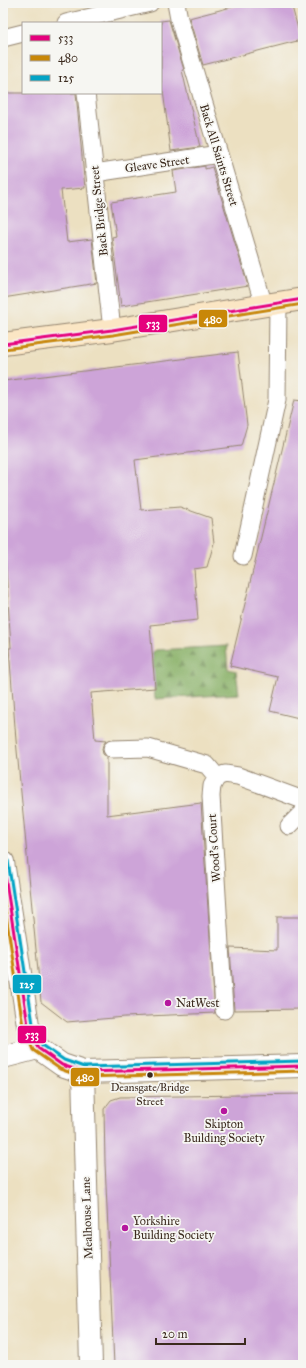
<svg xmlns="http://www.w3.org/2000/svg" width="306" height="1368" viewBox="0 0 306 1368" font-family="'IM FELL Great Primer',serif">
	<defs>
		<pattern id="forest-firs" width="22" height="20" patternUnits="userSpaceOnUse"><rect width="22" height="20" fill="#88b066"/><path d="M5 1l3.5 6h-7zM16 11l3.5 6h-7z" fill="#708f53"/></pattern>
	</defs>
	<rect width="100%" height="100%" fill="#f6f6f2"/>
	<filter id="ink" filterUnits="userSpaceOnUse"><feTurbulence type="fractalNoise" baseFrequency=".025" numOctaves="2"/><feDisplacementMap in="SourceGraphic" scale="8" xChannelSelector="R" yChannelSelector="G"/><feConvolveMatrix kernelMatrix="1 2 1 2 8 2 1 2 1" color-interpolation-filters="sRGB"/></filter>
	<filter id="wash" filterUnits="userSpaceOnUse"><feTurbulence type="fractalNoise" baseFrequency=".012" numOctaves="4" result="noise"/><feDisplacementMap in="SourceGraphic" scale="16" xChannelSelector="R" yChannelSelector="G"/><feGaussianBlur stdDeviation="0.9" result="paint"/><feColorMatrix in="noise" values="0 0 0 0 0 0 0 0 0 0 0 0 0 0 0 0 0 1.4 0 .05"/><feComposite in="paint" operator="in"/></filter>
	<g filter="url(#wash)">
		<rect width="100%" height="100%" fill="#ece0c1"/>
		<path fill="url(#forest-firs)" stroke="#626d42" d="M226,646L228,669L236,671L239,694L155,699L152,653L156,650Z"/>
		<g id="blocks">
			<path fill="#cda4d8" d="M247,3H291L301,40L203,65L189,18Z
				M169,20L184,70H182L200,147L171,151L163,91H161V21Z
				M3,93H76L85,188L61,190L67,242L92,239L97,283L3,298Z
				M205,166V169L212,167L248,286L121,306L112,237L116,236L111,202L176,192L173,171Z
				M238,352L247,425L241,446L135,460L141,510L180,507L211,518L214,543L207,567L194,569L198,620L150,625L155,688L91,693L95,740L106,741L103,745L102,749L103,754L107,757V815L201,803L215,1013L125,1017L67,1022L41,1002L16,740L9,648H11L3,522V381Z
				M294,400L303,401V719L270,711L278,677L230,666Z
				M277,917H303V1009L234,1010L230,948L277,950Z
				M303,1094V1365H114L105,1163L104,1109L111,1100L120,1097Z"/>
		</g>
	</g>
	<g filter="url(#ink)">
		<use href="#blocks" fill-opacity="0" stroke="#948570" stroke-width="1"/>
		<g fill="none" stroke-linecap="round" stroke-linejoin="round">
			<g stroke="#948570" stroke-width="19">
				<path id="service" d="M176,3L179,19L264,306
					M66,23L150,3
					M3,38L23,33
					M86,93L112,330
					M95,173L219,154
					M243,556L277,400L278,303
					M112,749L148,748L207,765L217,777
					M289,826L303,812
					M224,1010L211,796L212,786L217,777L225,774L238,776L303,800"/>
			</g>
			<g stroke="#948570" stroke-width="24">
				<path id="pedestrian" d="M3,1057L38,1048
					M83,1072L91,1365"/>
			</g>
			<g stroke="#948570" stroke-width="24">
				<path id="tertiary" d="M3,862L28,1025L38,1048L62,1065L83,1072L303,1066"/>
			</g>
			<g stroke="#948570" stroke-width="24">
				<path id="secondary" d="M3,344L112,330L303,299"/>
			</g>
			<use href="#service" stroke="#fff" stroke-width="17"/>
			<use href="#pedestrian" stroke="#fff" stroke-width="22"/>
			<use href="#tertiary" stroke="#fff" stroke-width="22"/>
			<use href="#secondary" stroke="#fbe6c4" stroke-width="22"/>
			<g stroke="#f6f6f2" stroke-width="6">
				<path id="bus-1" d="M3,344L112,330L303,299
					M3,862L28,1025L38,1048L62,1065L83,1072L303,1066"/>
			</g>
			<g stroke="#f6f6f2" stroke-width="6">
				<path id="bus-2" d="M4,349L113,335L303,304
					M3,895L23,1026L33,1050L60,1069L83,1077L303,1071"/>
			</g>
			<g stroke="#f6f6f2" stroke-width="6">
				<path id="bus-3" d="M8,861L33,1024L43,1046
					M41,1044L64,1060L84,1067L303,1061"/>
			</g>
			<use href="#bus-1" stroke="#e5007d" stroke-width="3"/>
			<use href="#bus-2" stroke="#c88708" stroke-width="3"/>
			<use href="#bus-3" stroke="#03a3c5" stroke-width="3"/>
		</g>
	</g>
	<g fill="#b5179e" stroke="#f6f6f2" stroke-width="1.5">
		<circle cx="168" cy="1003" r="4"/>
		<circle cx="224" cy="1111" r="4"/>
		<circle cx="125" cy="1228" r="4"/>
	</g>
	<circle fill="#3b2a1e" stroke="#f6f6f2" stroke-width="1.5" cx="150" cy="1075" r="3.5"/>
	<g text-anchor="middle" dominant-baseline="central" stroke-width="3.5" stroke-linejoin="round" paint-order="stroke">
		<g font-size="11" fill="#3b2a1e" stroke="#f6f6f2">
			<text x="150" y="1087">Deansgate/Bridge<tspan x="150" dy="14">Street</tspan></text>
		</g>
		<g font-size="12" fill="#3b2a1e" stroke="#f6f6f2">
			<text transform="translate(219 155) rotate(73)">Back All Saints Street</text>
			<text transform="translate(157 164) rotate(-8)">Gleave Street</text>
			<text transform="translate(99 211) rotate(-96)">Back Bridge Street</text>
			<text transform="translate(214 848) rotate(-94)">Wood's Court</text>
			<text transform="translate(87 1218) rotate(-92)">Mealhouse Lane</text>
		</g>
		<g font-size="12" fill="#3b2a1e" stroke="#f6f6f2" text-anchor="start">
			<text x="176" y="1003">NatWest</text>
			<text x="224" y="1124" text-anchor="middle">Skipton<tspan x="224" dy="14">Building Society</tspan></text>
			<text x="133" y="1221">Yorkshire<tspan x="133" dy="14">Building Society</tspan></text>
		</g>
	</g>
	<g stroke="#f6f6f2" stroke-width="1.5">
		<rect x="198" y="309" width="30" height="19" rx="4" fill="#c88708"/>
		<rect x="138" y="314" width="30" height="19" rx="4" fill="#e5007d"/>
		<rect x="12" y="974" width="30" height="20" rx="4" fill="#03a3c5"/>
		<rect x="17" y="1025" width="30" height="19" rx="4" fill="#e5007d"/>
		<rect x="70" y="1067" width="30" height="20" rx="4" fill="#c88708"/>
	</g>
	<g font-size="11" text-anchor="middle" font-weight="bold" fill="#fff">
		<text x="213" y="323">480</text>
		<text x="153" y="327">533</text>
		<text x="27" y="988">125</text>
		<text x="32" y="1038">533</text>
		<text x="85" y="1081">480</text>
	</g>
	<rect width="306" height="1368" fill="none" stroke="#f6f6f2" stroke-width="16"/>
	<rect x="22" y="22" width="140" height="72" fill="#f6f6f2" stroke="#aba49d"/>
	<rect x="30" y="35" width="20" height="6" fill="#e5007d" stroke="#aba49d"/>
	<text x="58" y="42" font-size="12" fill="#3b2a1e">533</text>
	<rect x="30" y="55" width="20" height="6" fill="#c88708" stroke="#aba49d"/>
	<text x="58" y="62" font-size="12" fill="#3b2a1e">480</text>
	<rect x="30" y="75" width="20" height="6" fill="#03a3c5" stroke="#aba49d"/>
	<text x="58" y="82" font-size="12" fill="#3b2a1e">125</text>
	<path d="M156 1338v6h89v-6" fill="none" stroke="#3b2a1e" stroke-width="2"/>
	<text x="162" y="1338" font-size="12" fill="#3b2a1e" stroke="#f6f6f2" stroke-width="3" paint-order="stroke">20 m</text>
</svg>
